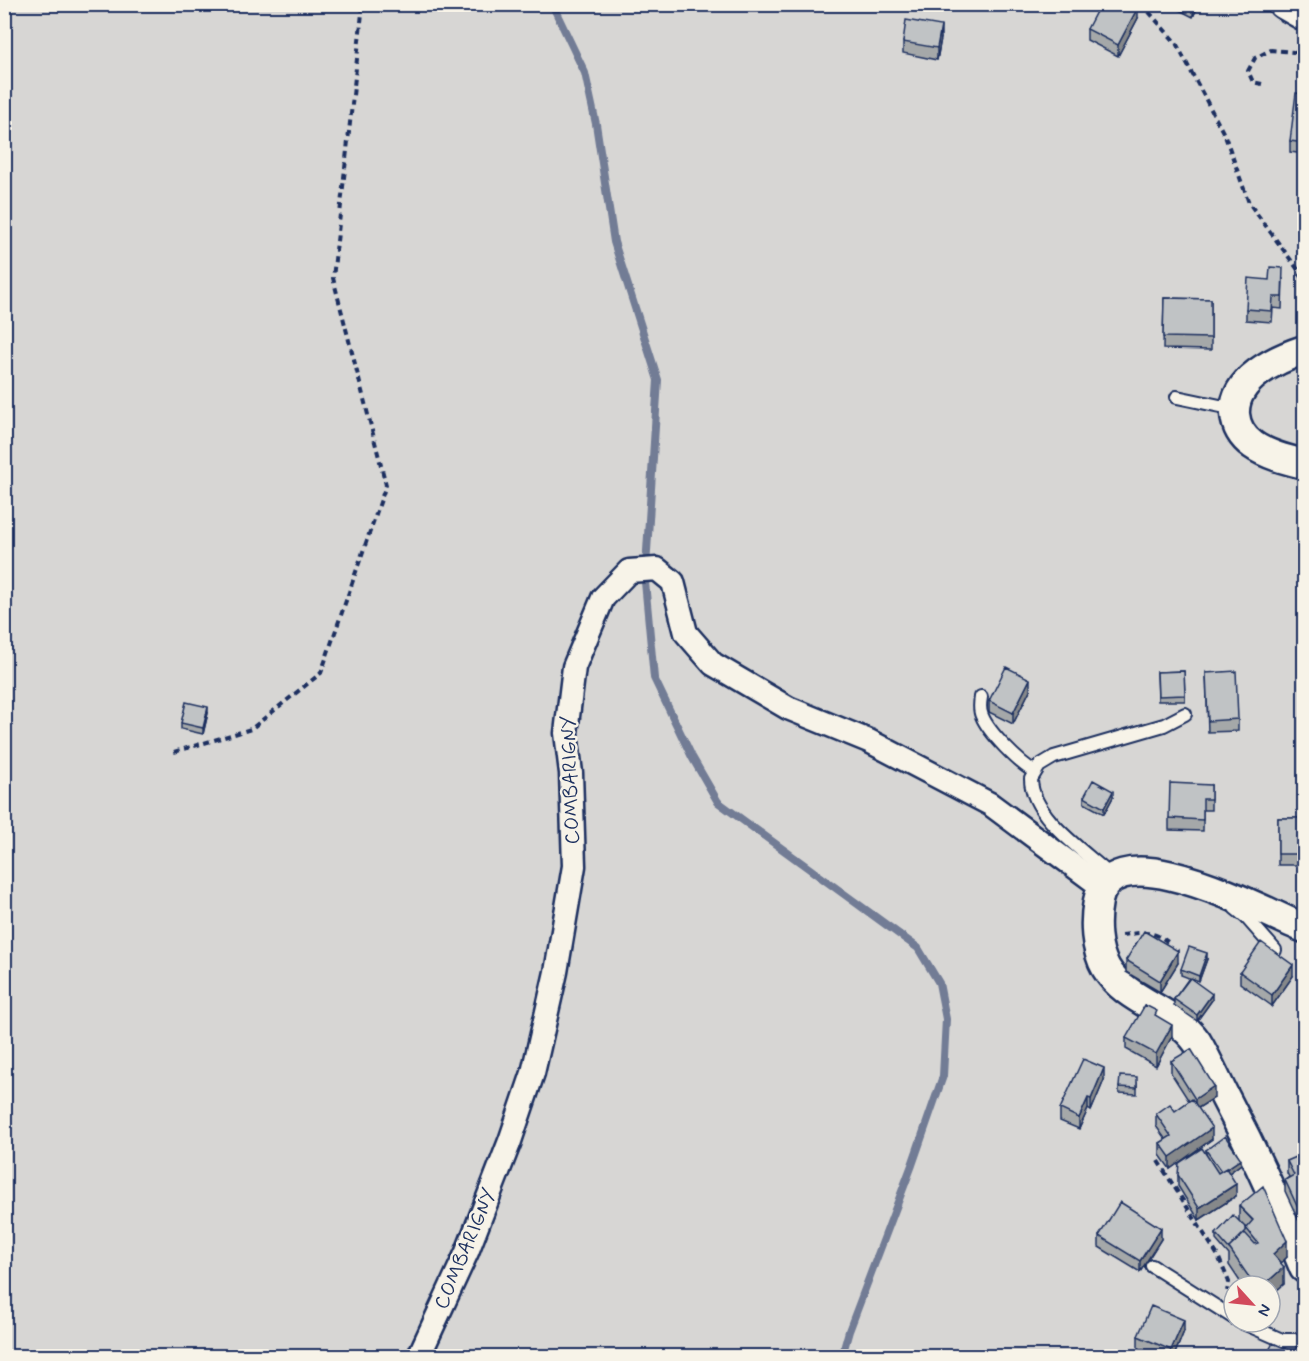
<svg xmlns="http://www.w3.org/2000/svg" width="1309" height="1361" viewBox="0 0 1309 1361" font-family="Mynerve,sans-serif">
	<rect width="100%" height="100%" fill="#f7f3e8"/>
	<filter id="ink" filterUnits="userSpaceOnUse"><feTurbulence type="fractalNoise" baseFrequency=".0167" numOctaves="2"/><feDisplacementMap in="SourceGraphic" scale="12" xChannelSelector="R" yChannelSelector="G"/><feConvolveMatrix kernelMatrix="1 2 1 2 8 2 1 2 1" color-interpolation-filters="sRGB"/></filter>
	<g filter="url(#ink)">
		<path fill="#d7d6d4" stroke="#798299" stroke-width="1.5" fill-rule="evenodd" d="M5,5H1304V1356H5ZM1234,1286H1270V1322H1234Z"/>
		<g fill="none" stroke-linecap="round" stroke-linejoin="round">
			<path stroke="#727c95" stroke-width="8" d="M552,4L585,73L596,124L614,242L658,380L645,582L654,678L692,757L718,802L918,948L939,983L946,1019L943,1076L912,1165L849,1331L842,1356"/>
			<g stroke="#1b2f5e" stroke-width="16">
				<path id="service" d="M1177,397L1220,406H1235
					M981,697C980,703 979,710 982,716C989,733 1019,763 1035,772
					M1112,877C1087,853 1031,817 1031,779L1039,766L1054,757L1164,725L1185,714
					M1235,908L1246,917L1275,950
					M1152,1266L1234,1318
					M1241,1322L1282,1340H1304"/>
			</g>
			<g stroke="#1b2f5e" stroke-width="27">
				<path id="minor" d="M419,1356L467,1252L510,1141L533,1073L556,972L574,866L571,773L566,733L574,667L603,598L629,571L657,569L673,582L686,633L713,664L788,708L869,741L990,804L1102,887"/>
			</g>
			<g stroke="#1b2f5e" stroke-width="33">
				<path id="tertiary" d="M1283,4L1304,16
					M1304,350C1276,359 1233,379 1235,414C1236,427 1242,437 1253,445C1267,455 1288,460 1304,464
					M1304,928C1267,914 1112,827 1098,901C1094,922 1095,949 1106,968C1126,1002 1174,1009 1197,1042C1208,1060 1216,1080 1226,1099C1255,1154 1281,1211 1304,1268"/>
			</g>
			<path stroke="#1b2f5e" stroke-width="4" stroke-dasharray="6 4.5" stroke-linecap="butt" d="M1142,4L1176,43L1225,136L1249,203L1299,271L1304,282
				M1262,84L1253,82L1248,71L1255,58L1271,50L1304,53
				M174,752L251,729L321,673L386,485L333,278L363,4
				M1122,935C1140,933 1153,929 1169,943
				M1158,1161L1218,1256L1229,1282L1227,1291"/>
			<use href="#service" stroke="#f7f3e8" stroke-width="12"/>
			<use href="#minor" stroke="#f7f3e8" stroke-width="22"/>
			<use href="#tertiary" stroke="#f7f3e8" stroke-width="28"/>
		</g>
		<path fill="#a5a8a9" stroke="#1b2f5e" stroke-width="1.5" d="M1167,4H1199L1193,17Z
			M1138,18L1118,56L1087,40V29Z
			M941,38L937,60L903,53V42Z
			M1305,94V154L1290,152V141Z
			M1283,279L1282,309L1273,308L1272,322L1246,320V309L1269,280Z
			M1164,298L1211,299V350L1163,349Z
			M1184,671L1185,701H1158L1157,672Z
			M1206,673L1238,719V731L1208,732Z
			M1030,690L1013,724L989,712V701Z
			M208,713L203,734L181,729V723Z
			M1211,785V810H1203V831L1169,830V818Z
			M1084,797H1113L1104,814L1084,803Z
			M1278,818H1305V865H1278Z
			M1207,959L1199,981L1191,978L1212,1000L1197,1021L1174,1005V999L1189,978L1181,975V969Z
			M1126,960L1178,963L1160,992L1126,972Z
			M1240,972L1293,976L1272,1006L1240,983Z
			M1157,1017L1172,1036L1156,1066L1126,1049V1038Z
			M1171,1061L1214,1098L1198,1108L1212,1139L1170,1169L1160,1155V1143L1166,1140L1156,1126V1114L1175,1111L1189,1101L1171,1073Z
			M1104,1080L1091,1111L1088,1109L1079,1129L1060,1121V1109Z
			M1137,1083V1094L1119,1093V1087Z
			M1206,1150L1241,1164L1229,1173L1236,1196L1199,1220L1178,1186V1175L1206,1154Z
			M1287,1161L1305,1163L1298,1219L1285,1191V1180L1289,1177L1287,1173Z
			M1239,1206L1287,1257L1281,1263L1284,1284L1270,1296V1286H1243L1229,1265V1255L1216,1240V1234L1239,1221Z
			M1099,1236L1161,1239L1140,1272L1099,1247Z
			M1184,1331L1174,1356H1159L1138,1348V1336Z"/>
		<path fill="#86888a" stroke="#1b2f5e" stroke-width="1.5" d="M1194,4H1199L1193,17V6Z
			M1138,7V18L1118,56V45Z
			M941,26V38L937,60V48Z
			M1030,679V690L1013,724V713Z
			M208,707V713L203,734V728Z
			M1113,791V797L1104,814V808Z
			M1178,951V963L1160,992V981Z
			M1207,953V959L1199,981V976Z
			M1293,965V976L1272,1006V995Z
			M1212,994V1000L1197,1021V1015Z
			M1172,1025V1036L1156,1066V1054Z
			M1104,1068V1080L1091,1111V1099Z
			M1214,1086V1098L1195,1110V1099Z
			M1088,1098V1109L1079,1129V1118Z
			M1212,1128V1139L1170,1169V1157Z
			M1241,1159V1164L1222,1178V1172Z
			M1236,1184V1196L1199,1220V1208Z
			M1305,1204V1216L1298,1219V1208Z
			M1161,1228V1239L1140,1272V1261Z
			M1287,1241V1257L1273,1271V1254Z
			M1284,1267V1284L1270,1296V1286H1263Z
			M1184,1320V1331L1174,1356H1171V1350Z"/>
		<path fill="#c0c3c5" stroke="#1b2f5e" stroke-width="1.5" d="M1100,4H1134L1138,7L1118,45L1087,29Z
			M906,20L941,26L937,48L903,42Z
			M1296,93L1305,94V143L1290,141Z
			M1270,267L1283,268L1282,297H1273L1272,311L1246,309L1248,278L1269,280Z
			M1164,298L1211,299V338L1163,337Z
			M1006,667L1030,679L1013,713L989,701Z
			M1184,671L1185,695L1158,696L1157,672Z
			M1236,671L1238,719L1208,721L1206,673Z
			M186,702L208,707L203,728L181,723Z
			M1093,780L1113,791L1104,808L1084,797Z
			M1170,783L1211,785V799H1203V820L1169,818Z
			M1278,818H1305V854H1278Z
			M1144,931L1178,951L1160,981L1126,960Z
			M1261,942L1293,965L1272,995L1240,972Z
			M1189,947L1207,953L1199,976L1181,969Z
			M1190,978L1212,994L1197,1015L1174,999Z
			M1145,1005L1157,1011L1155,1015L1172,1025L1156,1054L1126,1038Z
			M1191,1049L1214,1086L1195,1099L1171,1061Z
			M1083,1059L1104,1068L1091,1099L1088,1098L1079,1118L1060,1109Z
			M1120,1076L1137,1077V1088L1119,1087Z
			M1192,1099L1212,1128L1170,1157L1160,1143L1171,1136L1156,1114L1170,1104L1175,1111Z
			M1225,1136L1241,1159L1226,1169V1168L1221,1171L1206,1150Z
			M1202,1148L1218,1173L1226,1168L1236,1184L1199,1208L1178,1175L1179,1163Z
			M1301,1155L1305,1163V1204L1298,1208L1285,1180L1294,1175L1287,1161Z
			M1263,1186L1287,1241L1273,1254L1284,1267L1263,1286H1255L1229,1248L1245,1233L1255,1244L1258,1243L1246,1228L1253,1220L1239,1206Z
			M1120,1202L1161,1228L1140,1261L1099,1236Z
			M1233,1215L1246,1228V1231L1229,1248L1230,1250L1216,1234Z
			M1151,1306L1184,1320L1171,1350L1138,1336Z
			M1273,1343L1302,1356H1266Z"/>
	</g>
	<g text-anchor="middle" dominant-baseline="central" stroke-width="5" stroke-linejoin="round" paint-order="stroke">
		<g font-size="20" fill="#1b2f5e" stroke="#f7f3e8">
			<text transform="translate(571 780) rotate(-92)">COMBARIGNY</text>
			<text transform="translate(466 1249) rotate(-67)">COMBARIGNY</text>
		</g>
	</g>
	<rect width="1309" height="1361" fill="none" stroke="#f7f3e8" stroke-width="24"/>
	<rect x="12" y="12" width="1285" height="1337" fill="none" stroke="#1b2f5e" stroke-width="2" filter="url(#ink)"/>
	<g transform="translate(1252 1304) rotate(117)"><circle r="28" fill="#f7f3e8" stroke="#9fa5b1" stroke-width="1.5"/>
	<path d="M0-4.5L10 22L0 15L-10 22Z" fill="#d1495b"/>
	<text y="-9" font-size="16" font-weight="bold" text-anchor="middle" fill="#1b2f5e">N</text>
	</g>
</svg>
